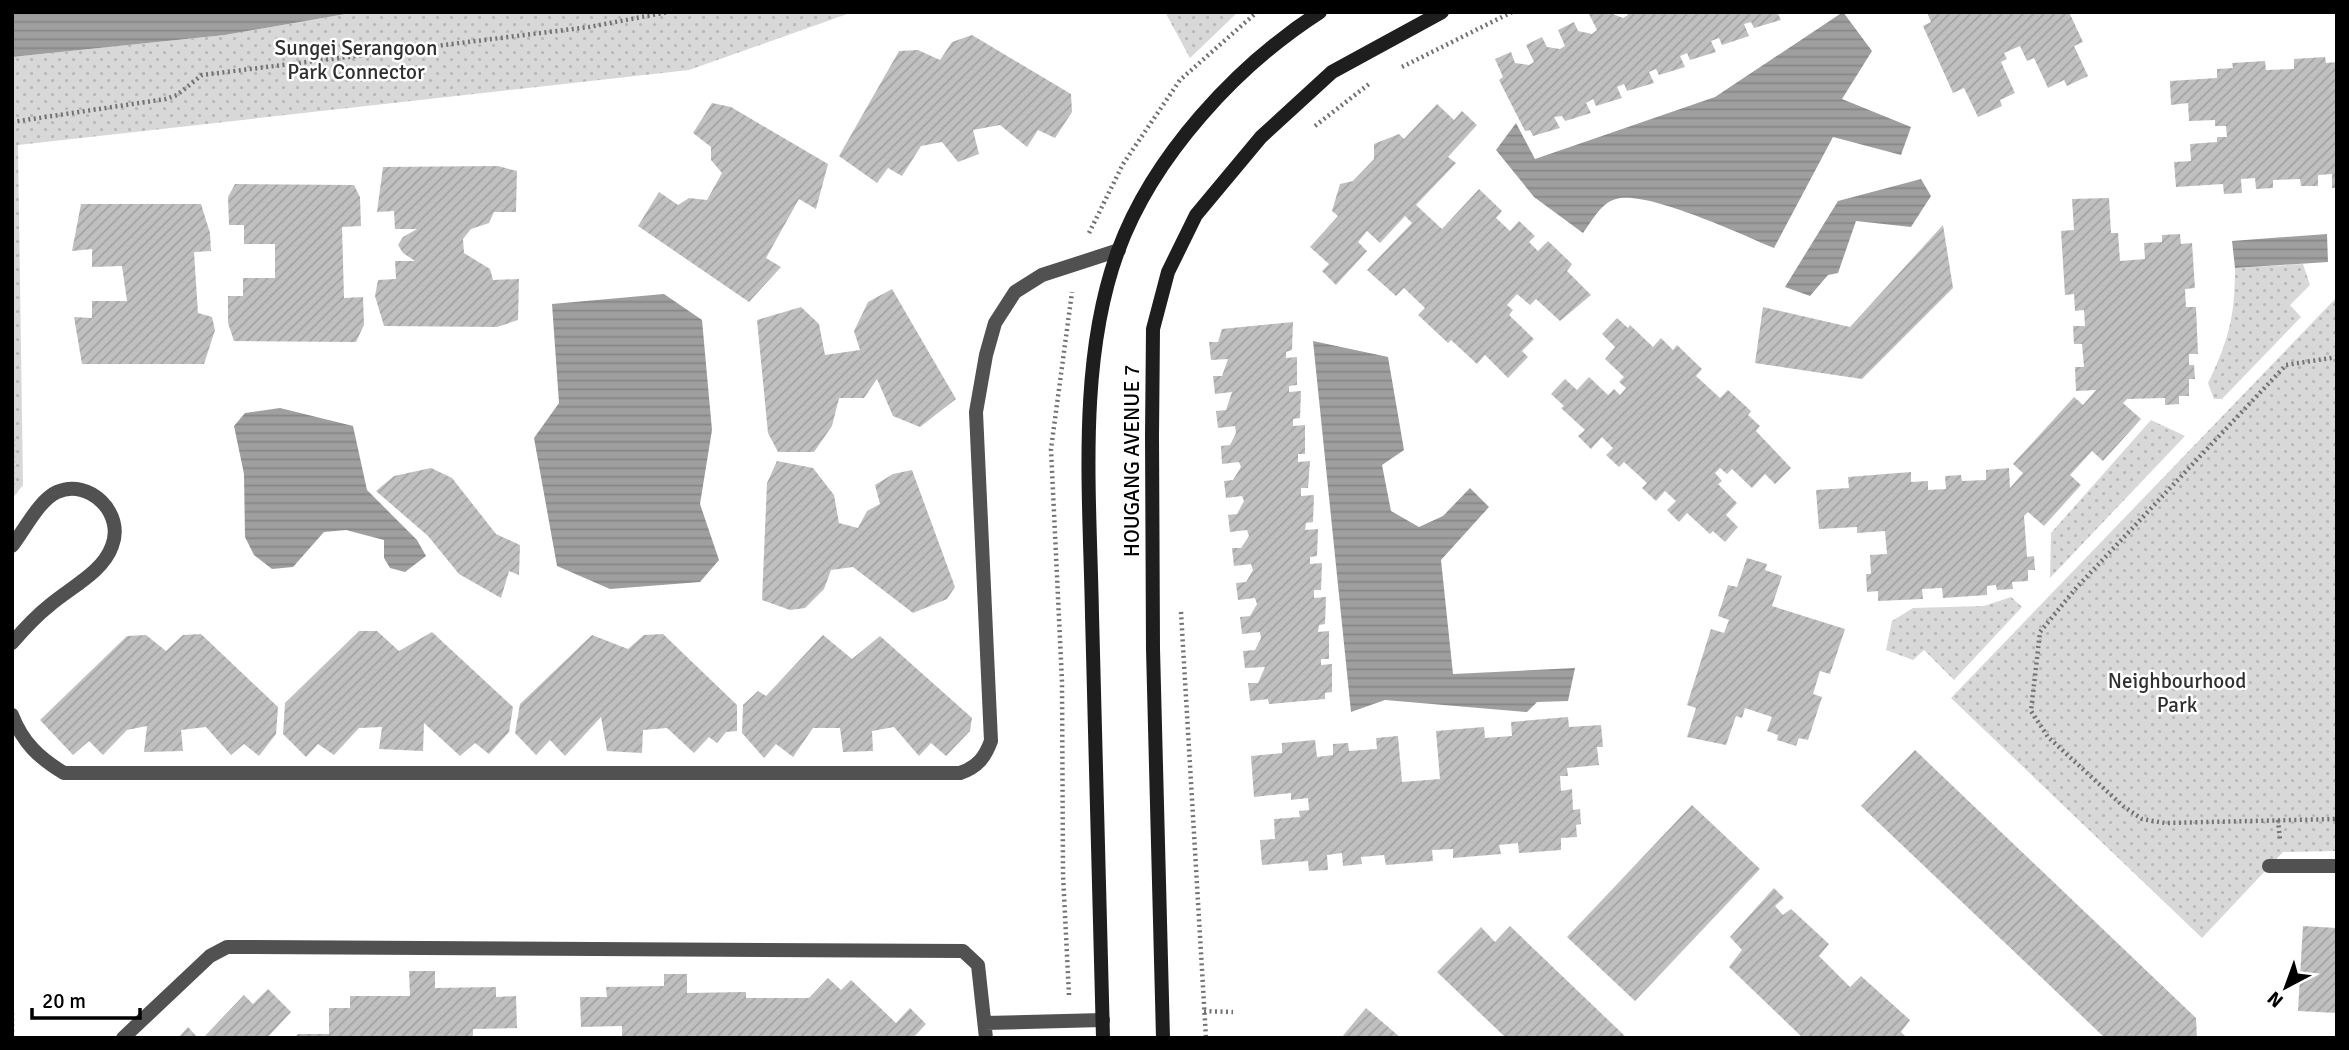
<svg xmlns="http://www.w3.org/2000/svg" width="2349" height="1050" viewBox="0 0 2349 1050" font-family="Signika,sans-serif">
	<defs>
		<pattern id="park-dots" width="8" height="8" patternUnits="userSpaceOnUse" patternTransform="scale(1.75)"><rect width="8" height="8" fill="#d8d8d8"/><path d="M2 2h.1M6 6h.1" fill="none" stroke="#b8b8b8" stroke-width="1.8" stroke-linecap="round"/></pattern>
		<pattern id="water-rules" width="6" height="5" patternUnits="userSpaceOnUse" patternTransform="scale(1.75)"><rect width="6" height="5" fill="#9f9f9f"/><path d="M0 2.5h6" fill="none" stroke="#878787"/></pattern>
		<pattern id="building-hatch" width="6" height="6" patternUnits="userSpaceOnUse" patternTransform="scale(1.75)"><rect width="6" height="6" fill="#c0c0c0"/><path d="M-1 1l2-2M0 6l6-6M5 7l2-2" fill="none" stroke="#a3a3a3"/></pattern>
	</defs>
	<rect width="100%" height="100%" fill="#fff"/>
	<path fill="url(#park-dots)" d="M357,12H853L689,70L18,145L23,485L12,499V57L225,35Z
		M1165,12H1238L1190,58Z
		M2303,264L2310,285L2290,305L2301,317L2222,399H2214L2208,383C2229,340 2235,316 2235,268Z
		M2337,297V851L2283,852L2202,938L1951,698Z
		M2151,420L2185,436L2050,578L2051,533Z
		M2011,597L2022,607L1954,680L1924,650L1913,660L1886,650L1892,621L1913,608L1984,606Z"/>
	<path fill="url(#water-rules)" d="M12,12H357L225,35L12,57Z
		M1843,12L1872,51L1842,99L1911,127L1901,155L1833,137L1774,248C1742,235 1647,190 1616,199C1601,203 1592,221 1583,233L1534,197L1496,150L1516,123L1535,159L1715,97Z
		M1921,179L1931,196L1911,227L1856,221L1838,273L1828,275L1810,296L1785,287L1838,201Z
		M2327,234L2328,262L2235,268L2232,241Z
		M664,294L702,320L712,430L700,504L719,560L700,582L610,589L557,566L534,438L559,403L552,304Z
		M1313,341L1388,357L1404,450L1382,465L1391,511L1419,527L1443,516L1470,488L1489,507L1441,560L1453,674L1575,668L1568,701L1537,702L1527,712L1385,700L1351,712Z
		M280,408L353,426L367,490L417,540L426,556L405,572L390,568L384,558V540L346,530L324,532L293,567L272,569L254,555L245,537L244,474L234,426L245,413Z"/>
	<path fill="url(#building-hatch)" d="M1593,12H1608L1623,18L1628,15L1627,12H1777L1781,20L1754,28L1751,22L1744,24L1749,36L1722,45L1719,38L1711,41L1716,52L1690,60L1687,53L1680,56L1685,67L1659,75L1656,69L1649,72L1654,83L1627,91L1624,84L1617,87L1622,98L1596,106L1593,99L1586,103L1591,113L1565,121L1562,116L1554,117L1560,128L1533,136L1530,130L1525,131L1499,80L1503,77L1495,59L1511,52L1515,63L1529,65L1534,62L1526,45L1542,37L1547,47L1560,49L1565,46L1558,30L1574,22L1578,31L1592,34L1597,30L1589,14Z
		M1927,12H2069L2083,42L2074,46L2088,76L2067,86L2064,80L2048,88L2034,58L2027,61L2020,46L2004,53L2007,59L2001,62L2015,93L2000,100L2002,106L1978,117L1964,88L1953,93L1923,26L1931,22Z
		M972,35L1071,94L1072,112L1055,138L1038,130L1027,147L1000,125L973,130L979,154L958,162L942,142L921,146L902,176L888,168L877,183L839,156L899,51L918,50L940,60L952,42Z
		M2325,57L2326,63L2337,62V188H2332V174L2318,175V186H2301L2300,179L2273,180V188L2256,189L2255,178L2241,179L2242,193L2224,194L2223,184L2176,187L2174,162L2191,161L2190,144L2217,142V137H2227L2226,126H2215V120L2189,121L2188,103L2171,105L2170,81L2217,78V69L2233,68L2232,63L2265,61L2266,70L2294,69V59Z
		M712,103L731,107L828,164L816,209L799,199L766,258L781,267L749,302L638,226L659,192L678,205L689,198L707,200L722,173L711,160V147L693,133Z
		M1437,104L1454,120L1462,111L1477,125L1448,157L1456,163L1416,205L1442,229L1479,189L1502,211L1496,218L1510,231L1519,221L1535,236L1529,242L1538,251L1548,241L1572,264L1567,271L1591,295L1560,321L1536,299L1530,305L1517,294L1507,305L1513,310L1509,315L1534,339L1522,351L1528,357L1508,378L1485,355L1477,364L1451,340L1448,343L1418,315L1425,308L1404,288L1396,296L1367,270L1412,223L1405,216L1380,243L1367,231L1358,242L1367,251L1336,285L1322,271L1329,264L1310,247L1338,216L1332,211L1340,184L1353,181L1374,159V144L1399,134L1404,139Z
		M498,166L517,171L516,212H494L489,223L471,229L463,239L464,253L490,269L493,280L519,279L518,320L497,327L384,326L375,296L378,280L396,279L395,261H415L403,253L398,245L403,237L417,229H395L394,211L377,212L383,167Z
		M235,184L354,185L360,197L361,226L342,227L344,298L363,297L364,325L356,342L234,341L228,323V296H243V278H275V244H244V225H229L228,197Z
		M2109,198L2111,233H2118L2120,261L2145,259L2144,243L2162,242V235L2180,234L2181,244L2192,243L2195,288L2185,289L2186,307H2196L2198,354H2189V365H2194L2195,379H2189V396H2179V404L2165,405V398L2127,399L2123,403L2141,419L2103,461L2092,451L2070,475L2081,485L2044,526L2028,512L2024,516L2027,557L2034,556L2035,570H2028V581L2012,582L2013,589L1997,590L1996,585L1987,586V595L1943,598L1942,588L1922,589L1923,599L1878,601V591L1867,592L1866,574H1871L1870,555L1887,554L1885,531L1857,533V527L1819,529L1816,490L1849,488L1848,477L1911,472V482L1928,481V490L1946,489L1945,476L1961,475L1962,481L1986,480V470L2009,468L2010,488L2023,473L2013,464L2074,397L2083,405L2096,390L2076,391L2075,367H2084L2082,344H2074L2073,326H2085L2084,310L2075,311L2074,294L2065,295L2061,231L2074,230L2072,199Z
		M81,204H201L210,233L211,251L194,252L198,313L212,317L215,330L204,364H82L74,317L92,318V301H127L122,266L92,267V249L72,251Z
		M1943,225L1953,288L1862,379L1755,363L1763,307L1850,327Z
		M892,289L956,399L920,427L893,416L877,379L864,398H839L832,426L814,452H778L768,433L757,320L801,307L819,324L825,355L860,350L854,331L868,302Z
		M1617,318L1628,328L1630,325L1653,347L1661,338L1673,350L1677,345L1702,369L1696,376L1720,398L1728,390L1751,411L1748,415L1760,426L1756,431L1791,468L1775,484L1765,474L1752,488L1732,469L1727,474L1720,468L1715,473L1722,481L1718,484L1737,503L1726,515L1738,527L1725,542L1713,531L1710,534L1687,513L1679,522L1667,510L1676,501L1665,491L1656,501L1642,488L1647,483L1624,462L1619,467L1606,455L1613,448L1602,437L1591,449L1578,436L1585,430L1561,408L1564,406L1551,394L1565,379L1577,390L1589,377L1608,395L1614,389L1620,395L1626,388L1619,382L1624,377L1605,359L1615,347L1602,334Z
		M1293,322L1292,350L1286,352V358L1297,357V385L1289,386V392L1301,391L1300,418L1293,419V426L1305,425V454H1298V462L1310,461L1308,488H1301V496L1314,495L1313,522L1306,523L1305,530L1318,529L1317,556L1310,557V564L1322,563L1321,590H1314V598L1326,597L1325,624L1319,625L1318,632L1329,631V659H1321V665L1332,664V692L1325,693V699L1269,704L1268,699L1250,701L1248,683H1258L1265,667L1245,668L1243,651L1255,650L1261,638L1260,632L1242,634L1240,617L1250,616L1257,604L1255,598L1238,600L1236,583L1246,582L1253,570L1251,564L1234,566L1232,548H1241L1249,536L1247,530L1230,532L1228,515L1237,514L1244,501L1242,496L1226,498L1224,481L1233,480L1241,467L1239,462L1222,464L1221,446L1230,445L1236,433L1235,426L1218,428L1216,411L1226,410L1232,392L1215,394L1213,376H1222L1228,359L1211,360L1209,342H1218L1222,329Z
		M777,461L813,468L834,495L839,523L858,528L867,511L880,504L875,485L893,474L912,470L955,587L947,599L913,613L853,567L831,570L824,589L805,608L790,610L762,600L767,483Z
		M431,468L452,478L496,534L520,545L519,575L509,571L501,598L459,574L428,536L376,491L394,476Z
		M1747,558L1767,564L1765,570L1782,576L1772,606L1845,629L1830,674L1820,671L1813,694L1822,697L1808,740L1799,738L1796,746L1777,740L1778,735L1767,731L1772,717L1745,708L1742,718L1736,716L1726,745L1687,737L1696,708L1687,705L1711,629L1724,633L1729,620L1718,616L1728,585L1737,587Z
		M359,631H377L399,651L432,632L513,707L509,732L489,754L475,743L460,756L424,723L423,751L379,749L382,727L359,728L334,755L318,744L306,757L283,734L285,703Z
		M201,634L278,707L276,734L259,756L244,744L231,755L206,727L181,730L183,751L144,752L147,726L127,730L103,755L89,741L73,755L40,720L127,636L146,635L166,651L183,635Z
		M663,634L737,705V731L726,732L717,743L709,737L694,753L667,728L643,730L642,753L607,751L601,717L565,756L550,740L536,755L515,733L520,704L592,635L628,649L644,635Z
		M823,635L852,659L880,636L972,718L970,731L946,756L931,743L919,756L894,727L872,731L873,751L843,752L840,728H813L793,757L776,744L764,758L742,733L743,705L758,691L766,696Z
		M1568,717L1569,727L1601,725L1603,747H1597L1599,765L1567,768L1568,776H1560L1561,791L1572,789L1573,810L1580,809L1581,824L1576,825L1577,837L1561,838V850L1519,853L1518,843L1499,845L1501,854L1453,858V849L1432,850L1433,861L1386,865L1384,855L1361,857L1362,864L1343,866L1342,853L1327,855L1328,870L1309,871L1308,861L1262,865L1260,840L1275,839L1274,819L1300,817L1299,811L1309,810L1308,798L1291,800V793L1254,797L1251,756L1282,753V743L1315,740L1317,757L1333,755V744L1348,743L1349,751L1377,749L1376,738L1398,736L1402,782L1440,779L1436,731L1484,727L1485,738L1512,736L1511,722Z
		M1915,750L2196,1018L2197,1038H2105L1861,806Z
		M1692,805L1760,869L1635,1001L1567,937Z
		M1774,888L1784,898L1775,906L1783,915L1791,909L1829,944L1819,956L1850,987L1861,976L1910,1020L1901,1032L1907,1038H1803L1729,967L1742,950L1730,937Z
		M1510,926L1627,1038H1506L1437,972L1481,927L1495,942Z
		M2303,926L2337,928V1013L2298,1011Z
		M409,971H435V988L496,987V997L516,996L517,1028L473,1029V1038H294L298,1034H329V1008H350V996H410Z
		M664,974H687V993L746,992V998H809L828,978L841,990L851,980L896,1023L910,1008L926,1024L913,1038H622V1026L581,1027L580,997H607L606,987L664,986Z
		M268,989L291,1012L267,1038H203L244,995L253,1004Z
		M1366,1008L1401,1038H1341Z
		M188,1027L198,1038H178Z"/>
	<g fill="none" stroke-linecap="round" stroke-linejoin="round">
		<path stroke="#737373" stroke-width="4.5" stroke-dasharray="2 3.5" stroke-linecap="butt" d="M1402,67L1512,12
			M12,122L166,99L177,95L202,75L589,27L668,12
			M1315,126L1369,84
			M1089,233L1123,164L1180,80L1257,12
			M2337,357L2286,365L2077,587L2040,632L2031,711L2048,737L2123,806L2142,819L2165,823L2337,819
			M12,439V486
			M1181,612L1206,1038
			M2278,820L2280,840
			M1069,995L1063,875L1062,682L1051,449L1072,292
			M1204,1011L1233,1012
			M12,1013V1038"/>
		<path stroke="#515151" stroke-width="14" d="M12,546C24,531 39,500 57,492C89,478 125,513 112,546C103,572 71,587 50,605C36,616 24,629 12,643
			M12,715C23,743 39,758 64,773H960C978,767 985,757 991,741L976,412L986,355L995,323L1015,292L1042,275L1119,250
			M985,1023L1103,1020
			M123,1038L210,956L227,947H246L963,951L978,965L986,1038"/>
		<path stroke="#515151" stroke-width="14" d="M2269,866H2337"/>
		<path stroke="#1e1e1e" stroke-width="14" d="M1103,1038C1100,897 1096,756 1092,615C1090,497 1077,363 1118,251C1153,156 1236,66 1320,12
			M1163,1038L1153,649L1152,435L1153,329L1168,272L1196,215L1261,137L1332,72L1442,12"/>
	</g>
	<g text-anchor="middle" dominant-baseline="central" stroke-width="5" stroke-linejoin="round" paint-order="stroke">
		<g font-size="21" fill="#2f2f2f" stroke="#fff">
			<text x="356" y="48">Sungei Serangoon<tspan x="356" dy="24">Park Connector</tspan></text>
			<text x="2177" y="681">Neighbourhood<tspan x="2177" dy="24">Park</tspan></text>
		</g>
		<g font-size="21" fill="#000" stroke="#fff">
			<text transform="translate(1132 461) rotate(-90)">HOUGANG AVENUE 7</text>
		</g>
	</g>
	<rect width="2349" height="1050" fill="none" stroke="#000000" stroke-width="28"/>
	<g transform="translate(2286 987) rotate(221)" stroke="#ffffff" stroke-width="5" paint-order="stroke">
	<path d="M0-5L12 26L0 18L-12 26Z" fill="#000000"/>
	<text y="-10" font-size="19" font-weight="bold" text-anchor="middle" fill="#000000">N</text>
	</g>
	<path d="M32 1008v10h108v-10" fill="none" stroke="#000000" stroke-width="3.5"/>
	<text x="42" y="1008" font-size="21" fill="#000000" stroke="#ffffff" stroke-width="5" paint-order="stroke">20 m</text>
</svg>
